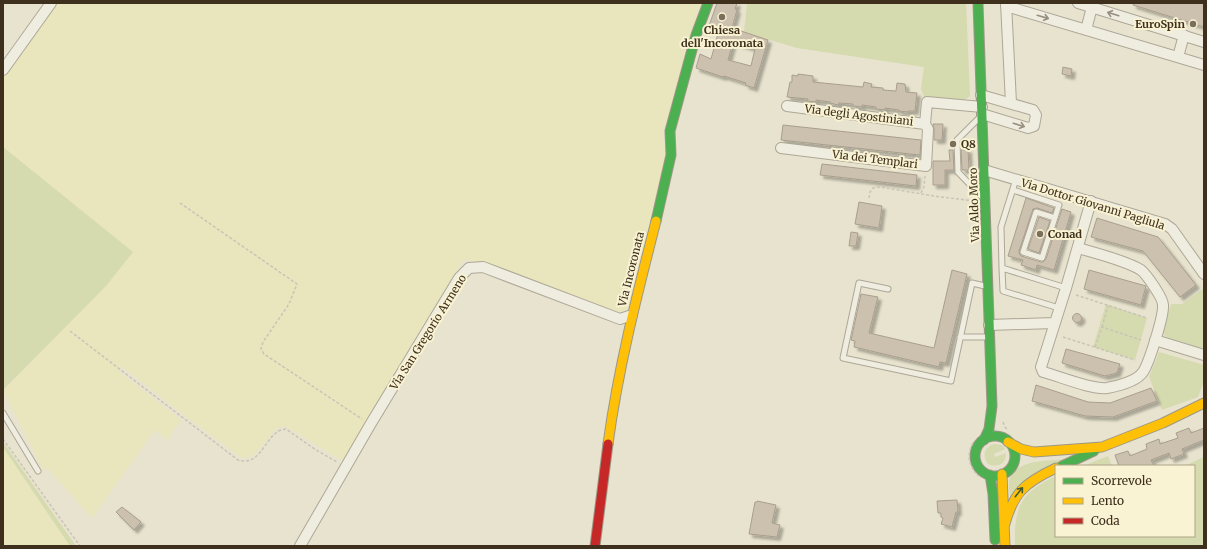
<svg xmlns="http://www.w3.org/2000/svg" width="1207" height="549" viewBox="0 0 1207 549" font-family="Merriweather,serif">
	<defs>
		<filter id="shadow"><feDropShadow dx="3.5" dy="3.5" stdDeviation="1" flood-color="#0004"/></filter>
	</defs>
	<rect width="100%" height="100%" fill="#e8e3ce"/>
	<path fill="#e9e5bd" d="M55,3H700L663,133L666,155L628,307L624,312H617L464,259L343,461L285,426L277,428L254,455L247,458L241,457L185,416L121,366L118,371L181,420L167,440L155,430L92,518L47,468L44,471L3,391L106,286L133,252L3,147V77Z
		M3,447L13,462L70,546H3Z"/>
	<path fill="#d5daaf" d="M747,3H966L970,96L962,102L925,98L921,89L924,67L797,48L744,32Z
		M3,147L133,252L106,286L3,390Z
		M1203,289L1204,347L1200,348L1166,337L1163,332L1171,304H1182Z
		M1106,304L1147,318L1135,360L1093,347Z
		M1159,352L1204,365V381L1198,397L1162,410L1149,377Z
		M3,442L76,546H70L3,447Z
		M994,444L1002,445L1005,449L994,454L995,457L1006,453C1006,464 998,468 988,464C982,456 984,447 994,444Z
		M1108,456L1112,466H1083Z
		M1204,457V546H1015C1014,507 1020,493 1056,476V536H1194V466H1184Z
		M1067,459L1010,497C1010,492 1008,486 1009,481C1014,459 1049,461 1067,459Z"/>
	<path fill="#ccc1ae" stroke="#a99e8d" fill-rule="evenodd" filter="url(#shadow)" d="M717,3H737L735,9L737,10L732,28L768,40L754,88L745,85L746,83L724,76L723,77L696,68L700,54L711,59L719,30L713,28L714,27L709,26ZM733,42L755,49L751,66L728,60Z
		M1133,3H1204V27L1133,5Z
		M1063,67L1072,69L1071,76L1062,74Z
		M798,74L813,76V82L863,87L864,82L872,84L871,87L883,88V90L896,91L897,83L905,84L906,92L917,93L915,111H908V112L899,111V110L885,108V110L876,109V107L862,105V107L853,106V104L839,103L838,105L830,103V102L816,100V102L807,101L808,99L787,97L790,82H792V75L798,76Z
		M933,124H943L942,140H934V129Z
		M783,125L921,140L920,155L781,140Z
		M968,149L969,170H962L961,150Z
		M949,150H953L954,170H945V185H933V161H950Z
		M822,164L917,175L916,186L820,175Z
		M1026,198L1054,208L1052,213L1037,208L1033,209L1019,251V253L1021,256L1041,262H1043L1046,259L1062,209L1071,212L1054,270L1037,265L1036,270L1021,265L1023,260L1008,256Z
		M859,202L882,206L879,228L855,224Z
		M1039,217L1050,221L1039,253L1028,249Z
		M1097,218L1158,237L1196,285L1180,297L1143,251L1091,237Z
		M851,232L858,233L856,246H849Z
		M952,270L967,274L946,363L940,362L939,367L854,347L855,341L851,340L861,294L878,297L869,333L934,348Z
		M1089,270L1146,286L1141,305L1084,289Z
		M1072.5 318a4.5 4.5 0 1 1 9 0a4.5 4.5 0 1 1-9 0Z
		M1066,349L1120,364L1117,373L1105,376L1062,363Z
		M1036,385L1088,402L1110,403L1151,388L1157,401L1113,417L1085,416L1032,401Z
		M1189,428L1191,433L1204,428V440L1182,449L1184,454L1171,459L1169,453L1151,460L1154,466H1119L1115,455L1128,451L1130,456L1147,449L1146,444L1159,439L1160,444L1178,438L1176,433Z
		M957,500L958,512H956L952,527L941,524L943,518L941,517V513H938L937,501Z
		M757,501L776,505L772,523L780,525L777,537L749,534L755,502H757Z
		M122,507L141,522L134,530L116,512Z"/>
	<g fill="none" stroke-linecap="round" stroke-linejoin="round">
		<g stroke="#ada797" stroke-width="7">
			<path id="lane" d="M979,118L957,140L958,172L981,196
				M1013,190L1059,205L1042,258L1023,252L1036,212L1055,218
				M1002,268L1001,227L1016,179
				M888,289L859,283L843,358L951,381L972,283L985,286
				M1059,308L1003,291L1002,268L1066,288
				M960,337H989
				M3,413L38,471"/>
		</g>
		<g stroke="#ada797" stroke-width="12">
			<path id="street" d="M1006,3L1011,103
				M1078,3L1204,42
				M1006,6L1204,65
				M1086,30L1092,7
				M1178,57L1184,35
				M3,70L51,3
				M981,95L1033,110L1036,115L1034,126L1028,128L982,114
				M787,106L925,124L927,102L982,107
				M781,148L926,166L928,129L925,124
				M984,170L1165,224L1172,229L1204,274
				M1078,248C1095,253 1127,261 1141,270C1147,275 1163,298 1163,305C1164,316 1149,363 1143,372C1137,381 1118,386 1107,388C1092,390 1059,376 1043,372L1041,367L1066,288L1091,201
				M989,325L1054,323
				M1155,340L1204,355
				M300,546L370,425L459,278L469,268L483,267L620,319L632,315"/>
		</g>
		<g stroke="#9d9786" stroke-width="11">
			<path id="fast" d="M978,3L992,406L989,429L984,440
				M656,221L671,155L670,131L696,35L708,3
				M975 456a20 20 0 1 1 40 0a20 20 0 1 1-40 0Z
				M1062,466L1094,451
				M990,475L993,494L995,540"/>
		</g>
		<g stroke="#9d9786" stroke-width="11">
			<path id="slow" d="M1008,442L1021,449L1034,452L1102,447L1163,423L1204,403
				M608,444C618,369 637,295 656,221
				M1002,474L1005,546
				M1004,527C1013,493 1024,483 1056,468"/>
		</g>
		<g stroke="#9d9786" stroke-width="11">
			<path id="jam" d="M595,546L608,444"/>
		</g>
		<path stroke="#c8c4b7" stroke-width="1.5" stroke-dasharray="3 2" stroke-linecap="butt" d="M921,193L924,187L925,176
			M869,198L870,192L873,188L880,187L934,196L974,201
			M180,203L297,284L289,304L263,342L261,349L264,354L362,419
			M1028,267L1030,263
			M1076,295L1147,318
			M1102,327L1108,306
			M70,331L238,460C263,468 265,430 286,429L316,450L337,462
			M1063,337L1135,360
			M1095,347L1102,327L1141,340
			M1003,422L1005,427L1008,430
			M3,439L80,546
			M973,443C966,455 969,466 978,476"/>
		<use href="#lane" stroke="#efece0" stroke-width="5"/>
		<use href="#street" stroke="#efece0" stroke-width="10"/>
		<use href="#fast" stroke="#4caf50" stroke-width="9"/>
		<use href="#slow" stroke="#ffc107" stroke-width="9"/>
		<use href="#jam" stroke="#c62828" stroke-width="9"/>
	</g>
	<defs><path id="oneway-shaft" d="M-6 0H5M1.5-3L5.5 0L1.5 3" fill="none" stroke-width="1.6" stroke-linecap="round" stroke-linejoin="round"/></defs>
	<g stroke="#968e7e">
		<use href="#oneway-shaft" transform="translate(1113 14) rotate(-163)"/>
		<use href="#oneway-shaft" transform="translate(1043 17) rotate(16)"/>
		<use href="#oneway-shaft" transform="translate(1019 125) rotate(17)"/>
	</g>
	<use stroke="#435c2f" href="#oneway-shaft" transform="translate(1019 492) rotate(-51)"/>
	<g fill="#7a6f5b" stroke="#f9f2d3" stroke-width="1.5">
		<circle cx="722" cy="17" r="4"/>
		<circle cx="1193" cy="24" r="4"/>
		<circle cx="953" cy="144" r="4"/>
		<circle cx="1040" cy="234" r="4"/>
	</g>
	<g text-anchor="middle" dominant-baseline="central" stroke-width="4" stroke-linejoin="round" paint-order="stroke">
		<g font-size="11" font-weight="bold" fill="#3e301d" stroke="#f9f2d3" text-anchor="start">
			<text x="1185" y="24" text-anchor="end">EuroSpin</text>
			<text x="722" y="30" text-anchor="middle">Chiesa<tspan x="722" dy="13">dell'Incoronata</tspan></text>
			<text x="961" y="144">Q8</text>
			<text x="1048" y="234">Conad</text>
		</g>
		<g font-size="11" fill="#3e301d" stroke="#f9f2d3">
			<text transform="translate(859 115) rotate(7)">Via degli Agostiniani</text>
			<text transform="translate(875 159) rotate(7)">Via dei Templari</text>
			<text transform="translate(1093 204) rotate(17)">Via Dottor Giovanni Pagliula</text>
			<text transform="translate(974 205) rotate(-92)">Via Aldo Moro</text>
			<text transform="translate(631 269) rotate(-76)">Via Incoronata</text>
			<text transform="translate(428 332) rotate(-58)">Via San Gregorio Armeno</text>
		</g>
	</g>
	<rect width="1207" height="549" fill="none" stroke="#3e301d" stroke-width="8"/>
	<rect x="1055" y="465" width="140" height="72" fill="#f9f2d3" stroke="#aea48a"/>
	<rect x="1063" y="478" width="20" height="6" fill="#4caf50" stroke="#aea48a"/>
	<text x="1091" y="485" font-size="12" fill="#3e301d">Scorrevole</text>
	<rect x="1063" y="498" width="20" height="6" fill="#ffc107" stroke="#aea48a"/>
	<text x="1091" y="505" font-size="12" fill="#3e301d">Lento</text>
	<rect x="1063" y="518" width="20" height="6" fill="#c62828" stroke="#aea48a"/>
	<text x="1091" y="525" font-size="12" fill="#3e301d">Coda</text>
</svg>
